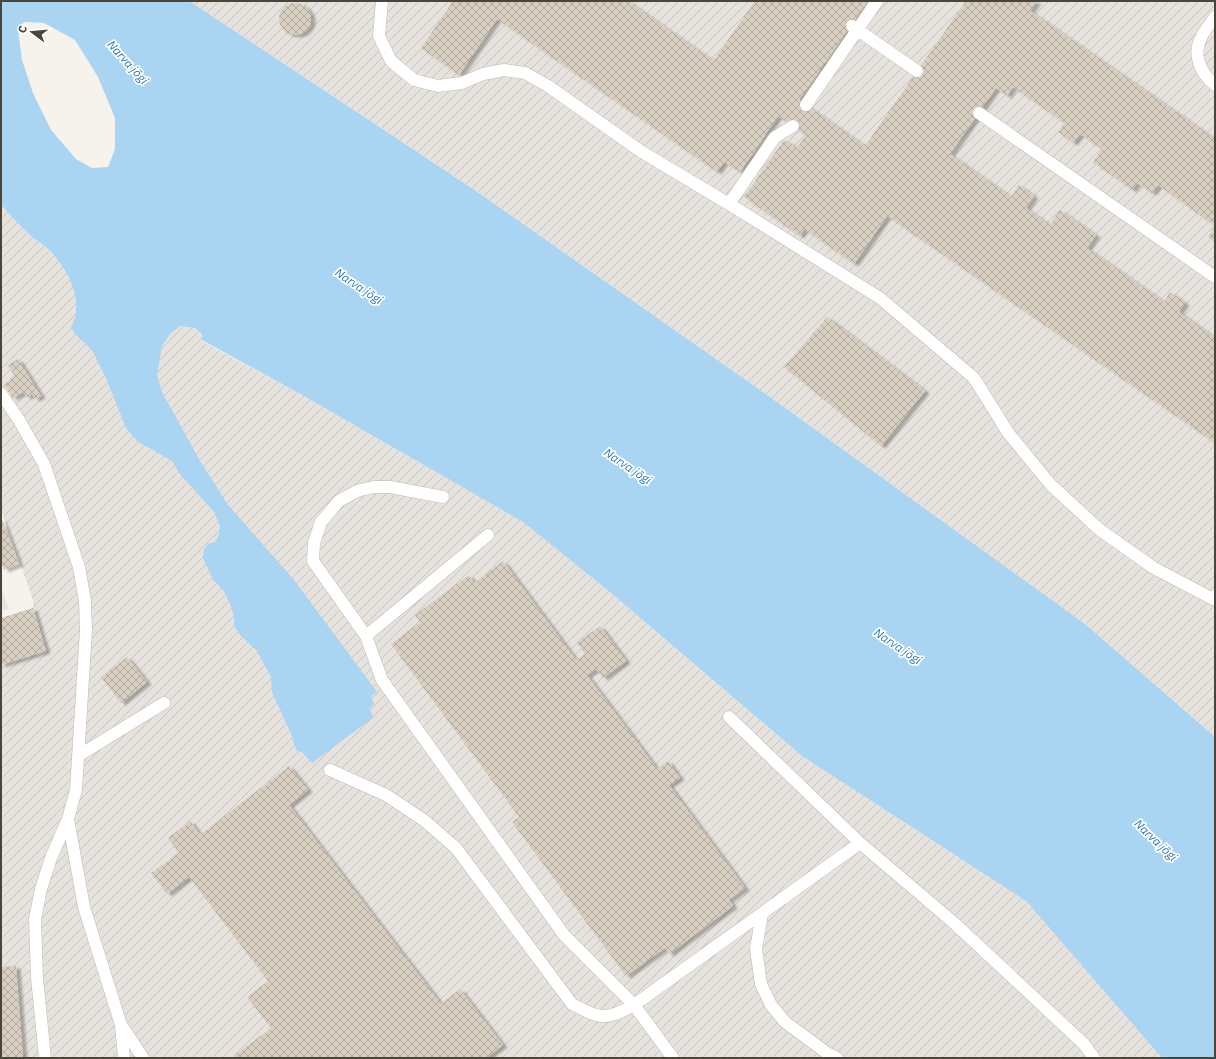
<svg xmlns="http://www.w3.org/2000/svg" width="1216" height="1059" viewBox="0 0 1216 1059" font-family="'IBM Plex Sans',sans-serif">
	<defs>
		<pattern id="industrial-furrows" width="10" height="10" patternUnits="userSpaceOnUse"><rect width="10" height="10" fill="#e6e2dd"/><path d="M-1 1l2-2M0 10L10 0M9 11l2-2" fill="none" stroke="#c7c3be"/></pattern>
		<pattern id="building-cross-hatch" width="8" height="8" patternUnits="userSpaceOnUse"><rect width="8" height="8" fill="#d8cfc1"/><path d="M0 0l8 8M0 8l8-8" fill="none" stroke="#b1aa9e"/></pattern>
		<filter id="shadow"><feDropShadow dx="4.5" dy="2.5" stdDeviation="1" flood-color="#0004"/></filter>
	</defs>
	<rect width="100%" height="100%" fill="#f6f3ec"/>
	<path fill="#eae5da" d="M1,587L9,609L1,611Z"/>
	<path fill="url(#industrial-furrows)" d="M189,1H1215V737L1085,624L763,392L476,191Z
		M1,204L27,232L54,255L180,326L195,328L202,334V341L302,395L523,522L610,592L802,756L1026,901L1162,1058H1V665L46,651L33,608V600L1,510Z"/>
	<path fill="#a9d4f2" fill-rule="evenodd" d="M1,1H189L476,191L763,392L1085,624L1215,737V1058H1162L1026,901L802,756L610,592L523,522L302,395L202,340V334L195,328L180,326L170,334L162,346L157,375L162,392L200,461L228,505L294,580L377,692L371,696L374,704L369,709L374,717L312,763L303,753L296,750L291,734L272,692L271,677L257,651L240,635L234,625V616L231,606L224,591L213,580L203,558L204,549L208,544L215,542L219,535L220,526L214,512L179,473L172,461L137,441L126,428L106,378L92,350L76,335L71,328C84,303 71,275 54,255C46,246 35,240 26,231C17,223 9,214 1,204ZM24,22L44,23L75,40L98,77L115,118V149L108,167L92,168L76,159L51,130L33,93L22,60L18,30Z"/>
	<path fill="url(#building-cross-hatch)" filter="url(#shadow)" d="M453,1H628L713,61L755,1H868L799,100L865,146L966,1H1037L1030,11L1215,139V226L1158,185L1152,193L1137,183L1132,190L1093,162L1102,149L1080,134L1073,143L1058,132L1064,123L1013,87L1007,96L996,88L950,154L1011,197L1019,185L1034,196L1026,208L1050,225L1060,210L1096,235L1087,248L1164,302L1170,292L1185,303L1179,312L1215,338V443L887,216L854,264L804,229L800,236L744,197L784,140L797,148L806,135L778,116L740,172L724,162L717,172L497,19L459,75L421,48Z
		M279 19a16 16 0 1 1 32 0a16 16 0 1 1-32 0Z
		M1215,226V242L1208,237Z
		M827,317L925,391L881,446L784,367Z
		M18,359L41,396L35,399L32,394L27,397L23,392L13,398L4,384L15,377L8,365Z
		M1,517L19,564L4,570L1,561Z
		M503,561L576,660L585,654L577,643L600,626L626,661L603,678L596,669L587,675L657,769L668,761L680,778L669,785L745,888L729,900L733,906L669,954L665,948L626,976L512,822L519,817L391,644L420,622L415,615L469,575L474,583Z
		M33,608L46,651L1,665V618Z
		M127,657L147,682L121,703L101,677Z
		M289,766L308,790L289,805L441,1004L460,989L503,1045L486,1058H231L271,1028L247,997L268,981L189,877L167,894L151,873L179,853L168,838L190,821L200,835Z
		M16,966L23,1058H1V967Z"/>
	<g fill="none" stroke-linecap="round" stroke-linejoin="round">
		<g stroke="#c2bbae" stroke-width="13">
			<path id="service" d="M382,1L379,36L391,61L414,80L438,86L462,83L483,74L504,70L525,73L548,86L642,152L729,204L880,298L974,378L1009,434L1051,485L1100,530L1154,568L1213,599L1215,596
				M1215,17C1210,24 1204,31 1201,38C1192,55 1201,74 1215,85
				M852,26L917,71
				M806,105L877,1
				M979,113L1215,277
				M729,204L775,137L793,126
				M1,394L19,420L44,464L79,567L85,601L86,630L76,790L68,819L51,858L41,889L35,919L37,978L45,1058
				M366,636L488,535
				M729,717L860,843L953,922L1084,1044L1094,1058
				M78,756L164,703
				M330,770L386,795L425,821L456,848L572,1004C601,1019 605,1021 634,1005L564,935L382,680L366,636L313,561L314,543L321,522L339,501L357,491L373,487H390L443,497
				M68,819L84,907L121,1025L124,1058
				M762,914L756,949L761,984L771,1005L785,1022L827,1053L837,1058
				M122,1026L143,1058
				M673,1058L634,1005L860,843"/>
		</g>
		<use href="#service" stroke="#fff" stroke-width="12"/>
	</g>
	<g text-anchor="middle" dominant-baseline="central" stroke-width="3.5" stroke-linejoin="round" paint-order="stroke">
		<g font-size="12" font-style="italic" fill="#2e7ab2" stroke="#fff">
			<text transform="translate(128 62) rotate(48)">Narva jõgi</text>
			<text transform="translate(359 286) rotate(34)">Narva jõgi</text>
			<text transform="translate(628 466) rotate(34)">Narva jõgi</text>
			<text transform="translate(898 646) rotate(34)">Narva jõgi</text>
			<text transform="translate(1156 840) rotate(44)">Narva jõgi</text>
		</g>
	</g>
	<rect width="1216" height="1059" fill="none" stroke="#4b4439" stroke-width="4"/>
	<g transform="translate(32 32) rotate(286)" stroke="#ffffff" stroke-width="3" paint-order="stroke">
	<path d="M0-3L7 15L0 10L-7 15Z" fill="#4b4439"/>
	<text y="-6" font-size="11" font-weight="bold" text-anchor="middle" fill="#4b4439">С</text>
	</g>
</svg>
